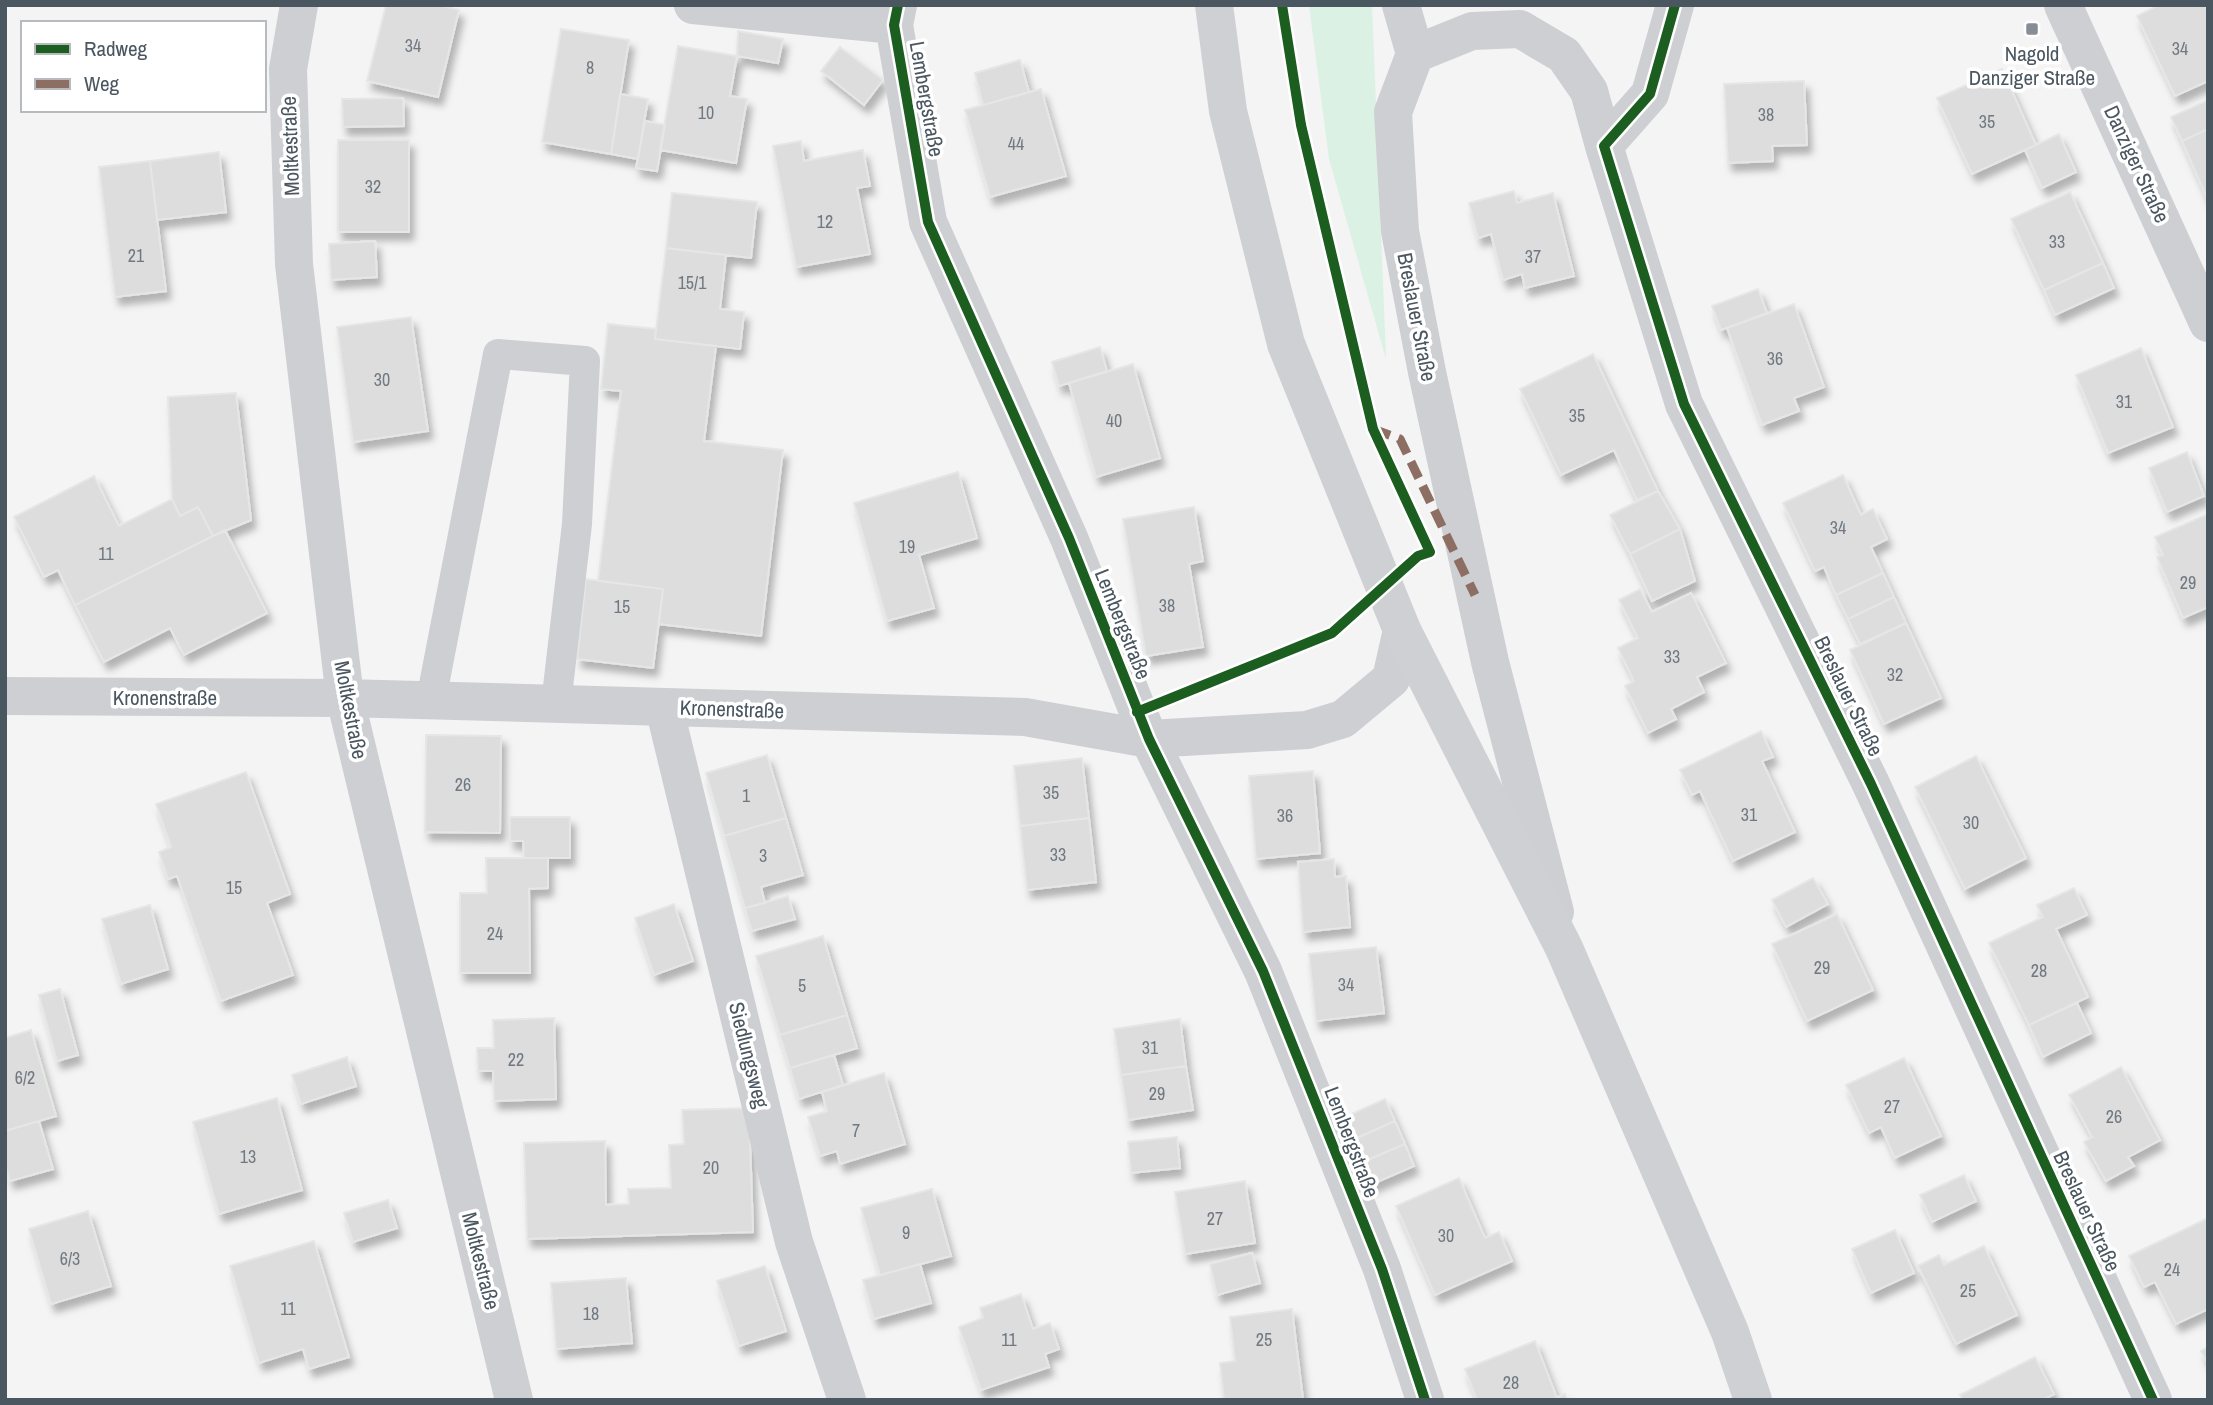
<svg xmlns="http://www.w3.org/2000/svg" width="2213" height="1405" viewBox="0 0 2213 1405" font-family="'Archivo Narrow',sans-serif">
	<defs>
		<filter id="shadow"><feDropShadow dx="4.5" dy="8" stdDeviation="3.5" flood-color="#0004"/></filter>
	</defs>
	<rect width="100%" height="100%" fill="#f4f4f4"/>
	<path fill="#daf1e3" d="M1309,5H1372L1386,359L1329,159Z"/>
	<path fill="#ddddde" stroke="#e5e6e6" stroke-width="2" filter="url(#shadow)" d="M386,5H439L459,10L438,97L367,81Z
		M2159,5H2208V81L2175,96L2137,16Z
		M561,29L629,40L611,154L542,142Z
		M738,31L783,39L778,63L737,56Z
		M678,46L737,56L730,96L747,99L736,163L660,150Z
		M840,47L883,80L864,105L821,71Z
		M1020,60L1029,92L983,105L975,73Z
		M2002,69L2036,145L1972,174L1937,98Z
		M1804,81L1807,145L1772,146L1773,161L1728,163L1724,84Z
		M1041,89L1066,176L990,197L965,110Z
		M620,94L648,99L638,159L611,154Z
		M403,98L404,126L343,127L342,99Z
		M2208,100V129L2182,141L2171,117Z
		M645,121L665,125L657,171L636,168Z
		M2208,129V200L2182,141Z
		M2059,134L2076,172L2042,188L2025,150Z
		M338,140H409V232H338Z
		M801,141L804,161L863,150L870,186L857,188L870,254L796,267L773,146Z
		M219,152L226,212L157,220L150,161Z
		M150,161L166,291L115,297L99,167Z
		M1514,191L1517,203L1553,193L1574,276L1525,288L1522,274L1503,280L1491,234L1478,238L1469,203Z
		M2070,192L2103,263L2044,290L2011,219Z
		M672,193L757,202L751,258L666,248Z
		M375,241L377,277L331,280L329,244Z
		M666,248L726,255L720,309L744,312L740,349L655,339Z
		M2103,263L2114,288L2055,315L2044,290Z
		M1758,289L1767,313L1721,330L1712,306Z
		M1794,304L1824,387L1794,398L1799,411L1762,425L1727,328Z
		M411,317L428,431L353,442L337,327Z
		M608,324L656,329L655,339L716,346L704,441L783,450L761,636L659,624L663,589L598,581L621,391L601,389Z
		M1100,347L1107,371L1059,386L1052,362Z
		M2141,348L2173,427L2108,453L2076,375Z
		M1593,354L1658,491L1637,500L1614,450L1561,475L1520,389Z
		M1133,364L1160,458L1096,477L1069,383Z
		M236,393L251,520L213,536L198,507L180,516L172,499L168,397Z
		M2187,452L2204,496L2167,512L2149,468Z
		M958,472L977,538L919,555L934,608L887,621L854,503Z
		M1843,475L1861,515L1873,509L1887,539L1871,547L1883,573L1836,595L1824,567L1815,571L1783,503Z
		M94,476L119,526L172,499L180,516L198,507L213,536L75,605L58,570L44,577L14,517Z
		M1658,491L1680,529L1630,554L1610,515Z
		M1194,507L1203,561L1189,564L1203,647L1146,656L1123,519Z
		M2208,514V607L2183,618L2157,557L2163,555L2155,537Z
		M1680,529L1695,581L1652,601L1630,554Z
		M225,530L267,613L184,655L170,628L104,662L75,605Z
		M1883,573L1894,597L1848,619L1836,595Z
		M586,579L663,589L653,668L577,659Z
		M1640,589L1652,612L1691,593L1726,663L1697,677L1704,692L1671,709L1676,719L1648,733L1625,686L1634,681L1618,648L1638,638L1619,600Z
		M1894,597L1906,623L1860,644L1848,619Z
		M1906,623L1941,698L1884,724L1850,650Z
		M1761,731L1773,757L1762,761L1795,832L1733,861L1700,791L1692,795L1680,770Z
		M426,735L501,736L500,833L425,832Z
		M767,755L786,818L724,836L706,773Z
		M1976,756L2026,858L1965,889L1915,787Z
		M1082,758L1089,818L1020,826L1014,766Z
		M1313,771L1320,853L1256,859L1249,776Z
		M246,772L290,894L267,903L293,975L221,1001L177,876L168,879L159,852L171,847L156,804Z
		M510,817H570V858H524L523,841H510Z
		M786,818L803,875L761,887L765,903L745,908L724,836Z
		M1089,818L1096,882L1027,890L1020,826Z
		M486,858H548V888L529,889L530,973H460V893H487Z
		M1334,859L1335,877L1346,876L1350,927L1303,932L1298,862Z
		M1813,878L1828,904L1786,927L1772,900Z
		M2074,888L2087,915L2056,929L2088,997L2029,1025L1989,943L2043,917L2037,905Z
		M788,896L795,919L752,931L745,908Z
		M674,904L693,961L654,975L635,918Z
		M150,905L168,969L121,984L102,919Z
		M1837,914L1873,990L1807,1021L1772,944Z
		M823,936L847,1015L780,1035L756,956Z
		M1376,947L1384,1013L1316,1021L1309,954Z
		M60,989L78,1055L57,1061L39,995Z
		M2077,1003L2091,1033L2043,1057L2029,1025Z
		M847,1015L857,1048L790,1068L780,1035Z
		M554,1018L556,1099L494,1101L493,1071H478L477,1048H494L493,1020Z
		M1180,1019L1186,1066L1121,1075L1114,1029Z
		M31,1030L56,1116L5,1131V1038Z
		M834,1055L843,1085L799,1099L790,1068Z
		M347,1057L356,1086L301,1104L292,1075Z
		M1904,1058L1941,1136L1895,1158L1881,1127L1869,1133L1846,1085Z
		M1186,1066L1193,1110L1128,1120L1121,1075Z
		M2121,1067L2160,1140L2128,1157L2134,1166L2106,1181L2084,1142L2092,1137L2069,1095Z
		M884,1073L905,1144L840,1164L837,1151L820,1156L808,1117L827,1111L822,1092Z
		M277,1098L302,1190L219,1214L193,1122Z
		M1385,1099L1395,1121L1348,1142L1338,1120Z
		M749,1108L753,1232L527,1239L524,1143L605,1141L606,1205L629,1204L628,1189L671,1188L669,1145L684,1144L682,1110Z
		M39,1121L53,1169L10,1181L5,1164V1131Z
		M1395,1121L1405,1144L1358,1164L1348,1142Z
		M1177,1137L1180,1168L1131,1173L1128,1142Z
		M1405,1144L1414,1166L1368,1186L1358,1164Z
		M1964,1175L1976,1201L1932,1222L1920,1195Z
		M1459,1178L1485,1238L1499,1232L1512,1261L1435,1295L1396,1206Z
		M1245,1181L1255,1243L1185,1254L1175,1192Z
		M932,1189L951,1256L880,1275L861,1208Z
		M388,1200L397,1228L353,1242L344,1213Z
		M88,1211L111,1286L51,1304L29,1229Z
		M2208,1218V1309L2176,1324L2155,1282L2144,1287L2129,1256Z
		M1895,1230L1914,1273L1871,1293L1852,1249Z
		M314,1241L349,1357L309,1369L303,1349L259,1363L230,1266Z
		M1984,1246L2017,1315L1956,1344L1918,1266L1939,1255L1944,1265Z
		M1252,1253L1260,1283L1217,1295L1210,1264Z
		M920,1264L931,1303L874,1319L863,1280Z
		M765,1266L786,1331L739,1346L717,1281Z
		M626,1278L632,1343L556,1349L551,1283Z
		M1021,1294L1033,1329L1050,1323L1059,1349L1045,1354L1049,1367L981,1390L959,1327L983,1318L980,1308Z
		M1292,1309L1303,1399L1224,1400L1220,1363L1235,1361L1230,1317Z
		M1535,1341L1557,1398L1565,1394L1567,1400H1477L1465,1369Z
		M2208,1347V1363L2201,1351Z
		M2035,1357L2054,1394L2043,1400H1963L1960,1395Z"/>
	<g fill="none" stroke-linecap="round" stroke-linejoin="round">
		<path stroke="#cdcfd2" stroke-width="30" d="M431,700L498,354L585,361L577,524L556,704"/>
		<path stroke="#cdcfd2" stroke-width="38" d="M299,5L288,69L294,264L345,698L514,1400
			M693,5L894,25
			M898,5L894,25L928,222L1069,538L1149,739L1263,971L1382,1269L1425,1400
			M1401,5L1415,54L1393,112L1400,231L1427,372L1490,662L1555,912
			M1675,5L1650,94L1604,146L1684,404L1871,784L2153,1400
			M2063,5L2208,323
			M1415,54L1472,31L1520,29L1564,55L1589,91L1604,146
			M5,696L345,698L1025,717L1149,739L1307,730L1343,719L1391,679L1402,630
			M664,707L794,1242L847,1400"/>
		<path stroke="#ced0d3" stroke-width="38" d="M1214,5L1228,111L1286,344L1402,630L1564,948L1730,1332L1753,1400"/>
		<path stroke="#8d6e63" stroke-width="9" stroke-dasharray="18 9" stroke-linecap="butt" d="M1373,429L1400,439L1475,595"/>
		<g stroke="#fff" stroke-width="15">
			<path id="cycleway" d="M898,5L894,25L928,222L1069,538L1149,739L1263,971L1382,1269L1425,1400
				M1675,5L1650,94L1604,146L1684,404L1871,784L2153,1400
				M1137,712L1332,633L1418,556L1430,552L1373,429L1301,125L1282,5"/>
		</g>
		<use href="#cycleway" stroke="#1b5e20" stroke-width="10"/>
	</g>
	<rect fill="#868d94" stroke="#fff" stroke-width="2.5" x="2025" y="22" width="14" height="14" rx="3.5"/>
	<g text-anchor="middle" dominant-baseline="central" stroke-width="7" stroke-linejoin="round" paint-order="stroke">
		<g font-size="18" fill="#707880">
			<text x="413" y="45">34</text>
			<text x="2180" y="48">34</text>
			<text x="590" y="67">8</text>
			<text x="706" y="112">10</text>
			<text x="1766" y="114">38</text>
			<text x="1987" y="121">35</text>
			<text x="1016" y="143">44</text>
			<text x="373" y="186">32</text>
			<text x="825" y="221">12</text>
			<text x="2057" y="241">33</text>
			<text x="136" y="255">21</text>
			<text x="1533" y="256">37</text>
			<text x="692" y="282">15/1</text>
			<text x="1775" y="358">36</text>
			<text x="382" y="379">30</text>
			<text x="2124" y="401">31</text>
			<text x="1577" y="415">35</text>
			<text x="1114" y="420">40</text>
			<text x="1838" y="527">34</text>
			<text x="907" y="546">19</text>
			<text x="106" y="553">11</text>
			<text x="2188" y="582">29</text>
			<text x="1167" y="605">38</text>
			<text x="622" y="606">15</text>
			<text x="1672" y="656">33</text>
			<text x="1895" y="674">32</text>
			<text x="463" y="784">26</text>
			<text x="1051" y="792">35</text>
			<text x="746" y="795">1</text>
			<text x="1749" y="814">31</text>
			<text x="1285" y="815">36</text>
			<text x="1971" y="822">30</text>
			<text x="1058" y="854">33</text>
			<text x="763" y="855">3</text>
			<text x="234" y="887">15</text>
			<text x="495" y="933">24</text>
			<text x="1822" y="967">29</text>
			<text x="2039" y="970">28</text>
			<text x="1346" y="984">34</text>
			<text x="802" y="985">5</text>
			<text x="1150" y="1047">31</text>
			<text x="516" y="1059">22</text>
			<text x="25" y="1077">6/2</text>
			<text x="1157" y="1093">29</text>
			<text x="1892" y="1106">27</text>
			<text x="2114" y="1116">26</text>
			<text x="856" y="1130">7</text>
			<text x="248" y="1156">13</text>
			<text x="711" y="1167">20</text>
			<text x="1215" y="1218">27</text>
			<text x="906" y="1232">9</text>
			<text x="1446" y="1235">30</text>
			<text x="70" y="1258">6/3</text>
			<text x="2172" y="1269">24</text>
			<text x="1968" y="1290">25</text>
			<text x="288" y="1308">11</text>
			<text x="591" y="1313">18</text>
			<text x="1009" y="1339">11</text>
			<text x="1264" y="1339">25</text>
			<text x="1511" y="1382">28</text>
		</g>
		<g font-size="21" fill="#4a5660" stroke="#fff">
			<text x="2032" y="53">Nagold<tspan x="2032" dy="24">Danziger Straße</tspan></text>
		</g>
		<g font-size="21" fill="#4a5660" stroke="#fff">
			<text transform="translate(927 99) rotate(80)">Lembergstraße</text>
			<text transform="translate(290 146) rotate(-92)">Moltkestraße</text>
			<text transform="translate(2137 164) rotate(65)">Danziger Straße</text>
			<text transform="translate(1417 317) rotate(79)">Breslauer Straße</text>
			<text transform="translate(1123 624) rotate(68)">Lembergstraße</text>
			<text transform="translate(1849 696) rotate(64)">Breslauer Straße</text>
			<text x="165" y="697">Kronenstraße</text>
			<text transform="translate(732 709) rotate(2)">Kronenstraße</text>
			<text transform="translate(351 710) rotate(79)">Moltkestraße</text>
			<text transform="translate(749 1055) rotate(76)">Siedlungsweg</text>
			<text transform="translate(1352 1142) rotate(69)">Lembergstraße</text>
			<text transform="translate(2087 1211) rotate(65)">Breslauer Straße</text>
			<text transform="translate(481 1261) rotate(76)">Moltkestraße</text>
		</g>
	</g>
	<rect width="2213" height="1405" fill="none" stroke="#4a5660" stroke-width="14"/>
	<rect x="21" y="21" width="245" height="91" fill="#ffffff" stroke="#b7bbbf" stroke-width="2"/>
	<rect x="35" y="44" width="35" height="10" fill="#1b5e20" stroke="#b7bbbf" stroke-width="2"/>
	<text x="84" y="56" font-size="21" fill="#4a5660">Radweg</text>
	<rect x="35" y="79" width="35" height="10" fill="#8d6e63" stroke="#b7bbbf" stroke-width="2"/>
	<text x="84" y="91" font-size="21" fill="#4a5660">Weg</text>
</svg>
